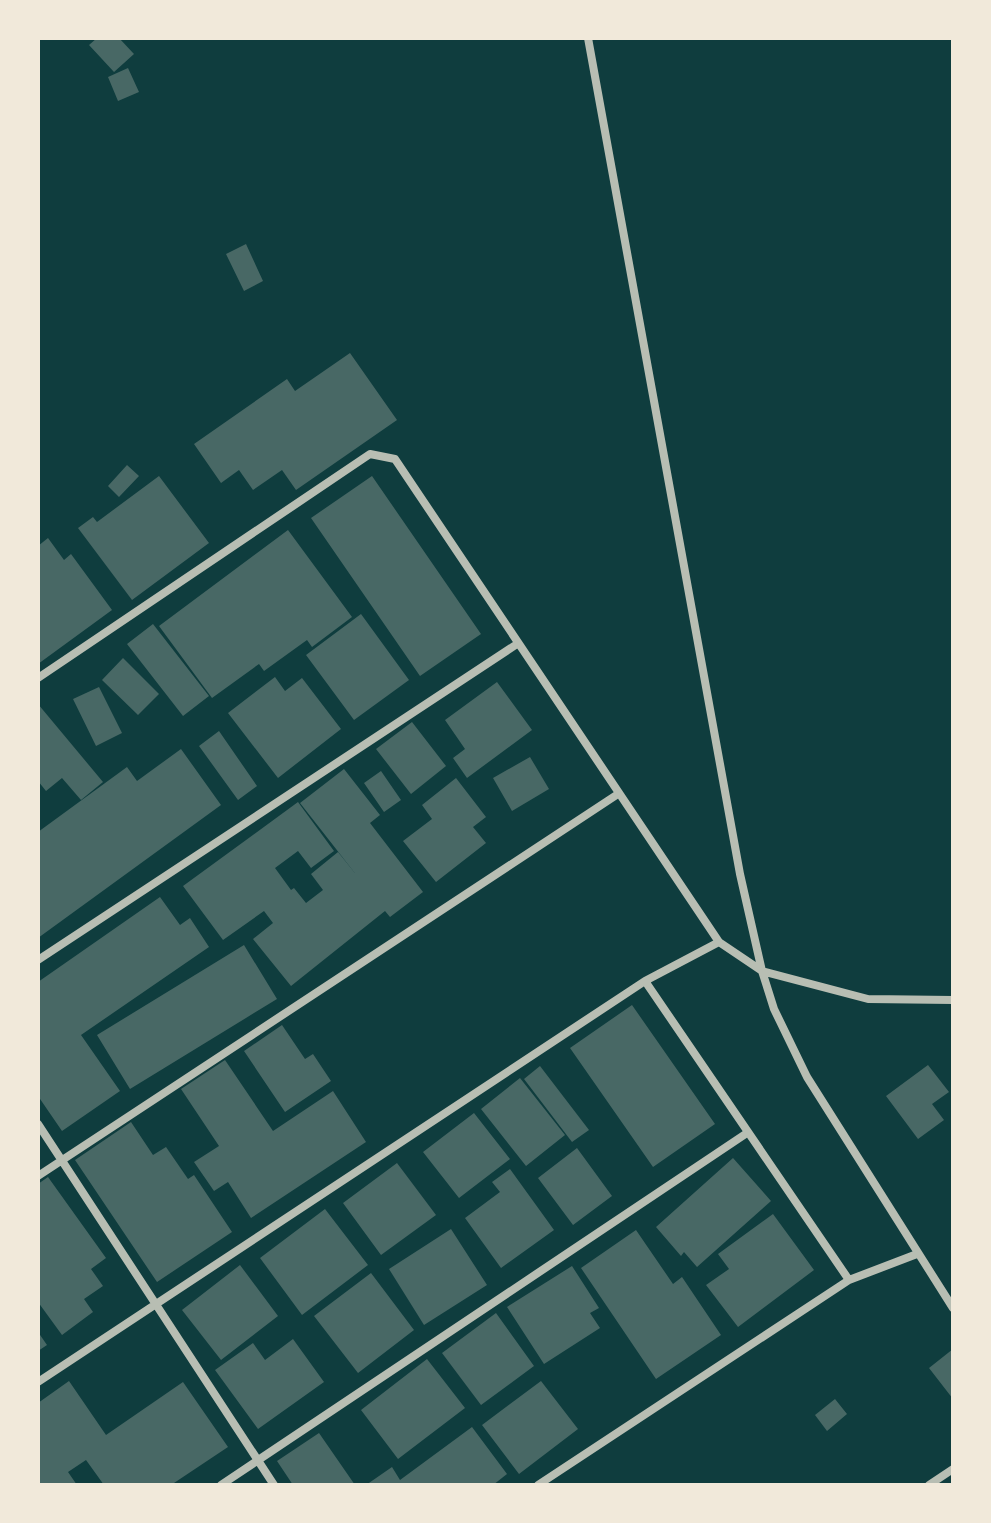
<svg xmlns="http://www.w3.org/2000/svg" width="991" height="1523" viewBox="0 0 991 1523" font-family="'Noto Sans',sans-serif">
	<rect width="100%" height="100%" fill="#0f3d3e"/>
	<path fill="#486865" d="M97,38H119L134,54L114,72L89,45Z
		M128,68L139,92L118,101L108,77Z
		M246,244L263,281L244,291L226,254Z
		M350,353L397,420L296,490L282,470L253,490L239,470L221,483L194,444L287,379L295,391Z
		M127,465L139,476L119,497L108,486Z
		M159,476L209,543L132,600L78,528L93,517L97,522Z
		M372,476L481,634L420,676L311,518Z
		M288,530L352,617L312,647L307,640L264,671L259,664L212,698L159,626Z
		M48,538L64,560L71,554L112,610L38,664V546Z
		M361,614L409,680L354,720L306,655Z
		M153,624L209,696L183,716L127,644Z
		M123,658L159,694L138,715L102,680Z
		M275,677L285,691L302,678L341,729L278,778L228,713Z
		M497,682L532,730L467,778L453,758L465,749L445,720Z
		M99,687L122,733L96,746L73,699Z
		M38,704L103,782L81,800L62,778L46,791L38,781Z
		M412,722L446,766L411,794L376,749Z
		M219,731L257,786L238,800L199,746Z
		M181,749L221,805L38,938V832L127,767L137,781Z
		M530,757L549,789L512,811L493,778Z
		M344,769L380,815L370,823L423,892L390,917L385,911L291,986L253,939L273,923L264,911L223,940L183,886L298,802L334,851L311,868L298,851L275,868L291,890L294,888L306,903L323,890L311,874L338,852L358,877L300,803Z
		M381,771L401,800L384,812L364,783Z
		M456,778L486,817L473,827L486,843L436,882L403,841L432,819L422,805Z
		M160,897L180,925L190,918L209,947L81,1035L120,1091L62,1131L38,1096V982Z
		M244,945L277,999L130,1089L97,1035Z
		M632,1005L715,1124L653,1167L570,1048Z
		M282,1025L305,1059L313,1054L331,1081L285,1112L244,1051Z
		M225,1060L273,1131L333,1091L366,1142L251,1218L228,1182L214,1191L194,1162L219,1146L181,1089Z
		M928,1065L949,1092L932,1104L944,1120L918,1139L886,1096Z
		M540,1066L589,1130L572,1142L524,1079Z
		M520,1078L565,1135L526,1166L481,1109Z
		M474,1113L510,1159L459,1198L423,1152Z
		M131,1122L153,1155L166,1147L188,1179L194,1175L232,1232L157,1282L75,1160Z
		M577,1148L612,1196L573,1225L538,1178Z
		M733,1158L771,1201L697,1267L684,1252L681,1256L656,1227Z
		M397,1163L436,1215L381,1255L343,1203Z
		M510,1169L554,1230L501,1268L465,1218L500,1192L492,1182Z
		M48,1177L106,1258L91,1269L103,1286L84,1299L93,1312L62,1335L38,1302V1184Z
		M325,1209L368,1265L302,1315L260,1258Z
		M773,1214L814,1270L738,1327L706,1285L729,1269L718,1254Z
		M451,1229L487,1285L424,1325L389,1269Z
		M636,1230L673,1284L682,1277L721,1335L656,1379L581,1268Z
		M240,1265L278,1316L221,1360L182,1310Z
		M572,1266L599,1308L590,1313L600,1328L544,1364L507,1307Z
		M371,1273L414,1330L358,1373L314,1316Z
		M496,1313L534,1366L481,1405L442,1353Z
		M38,1332L47,1345L38,1351Z
		M293,1339L324,1382L258,1429L215,1370L253,1343L265,1360Z
		M953,1349V1399L929,1368Z
		M427,1359L465,1408L398,1459L361,1410Z
		M69,1381L106,1435L183,1382L228,1447L171,1485H104L86,1460L68,1472L77,1485H38V1403Z
		M541,1381L578,1429L519,1474L482,1425Z
		M835,1399L847,1414L827,1431L815,1415Z
		M472,1427L507,1474L493,1485H366L392,1467L400,1480Z
		M319,1433L355,1485H293L277,1461Z"/>
	<g fill="none" stroke-linecap="round" stroke-linejoin="round">
		<path stroke="#b8beb3" stroke-width="8" d="M588,38L740,874L762,971L774,1009L807,1077L953,1308
			M38,678L370,454L395,459L719,942L762,971L868,999L953,1000
			M38,960L517,644
			M645,981L849,1280
			M38,1124L274,1485
			M38,1176L618,794
			M38,1382L645,981L719,942
			M221,1485L747,1133
			M538,1485L849,1280L917,1254
			M929,1485L953,1469"/>
	</g>
	<rect width="991" height="1523" fill="none" stroke="#f1e9da" stroke-width="80"/>
</svg>
